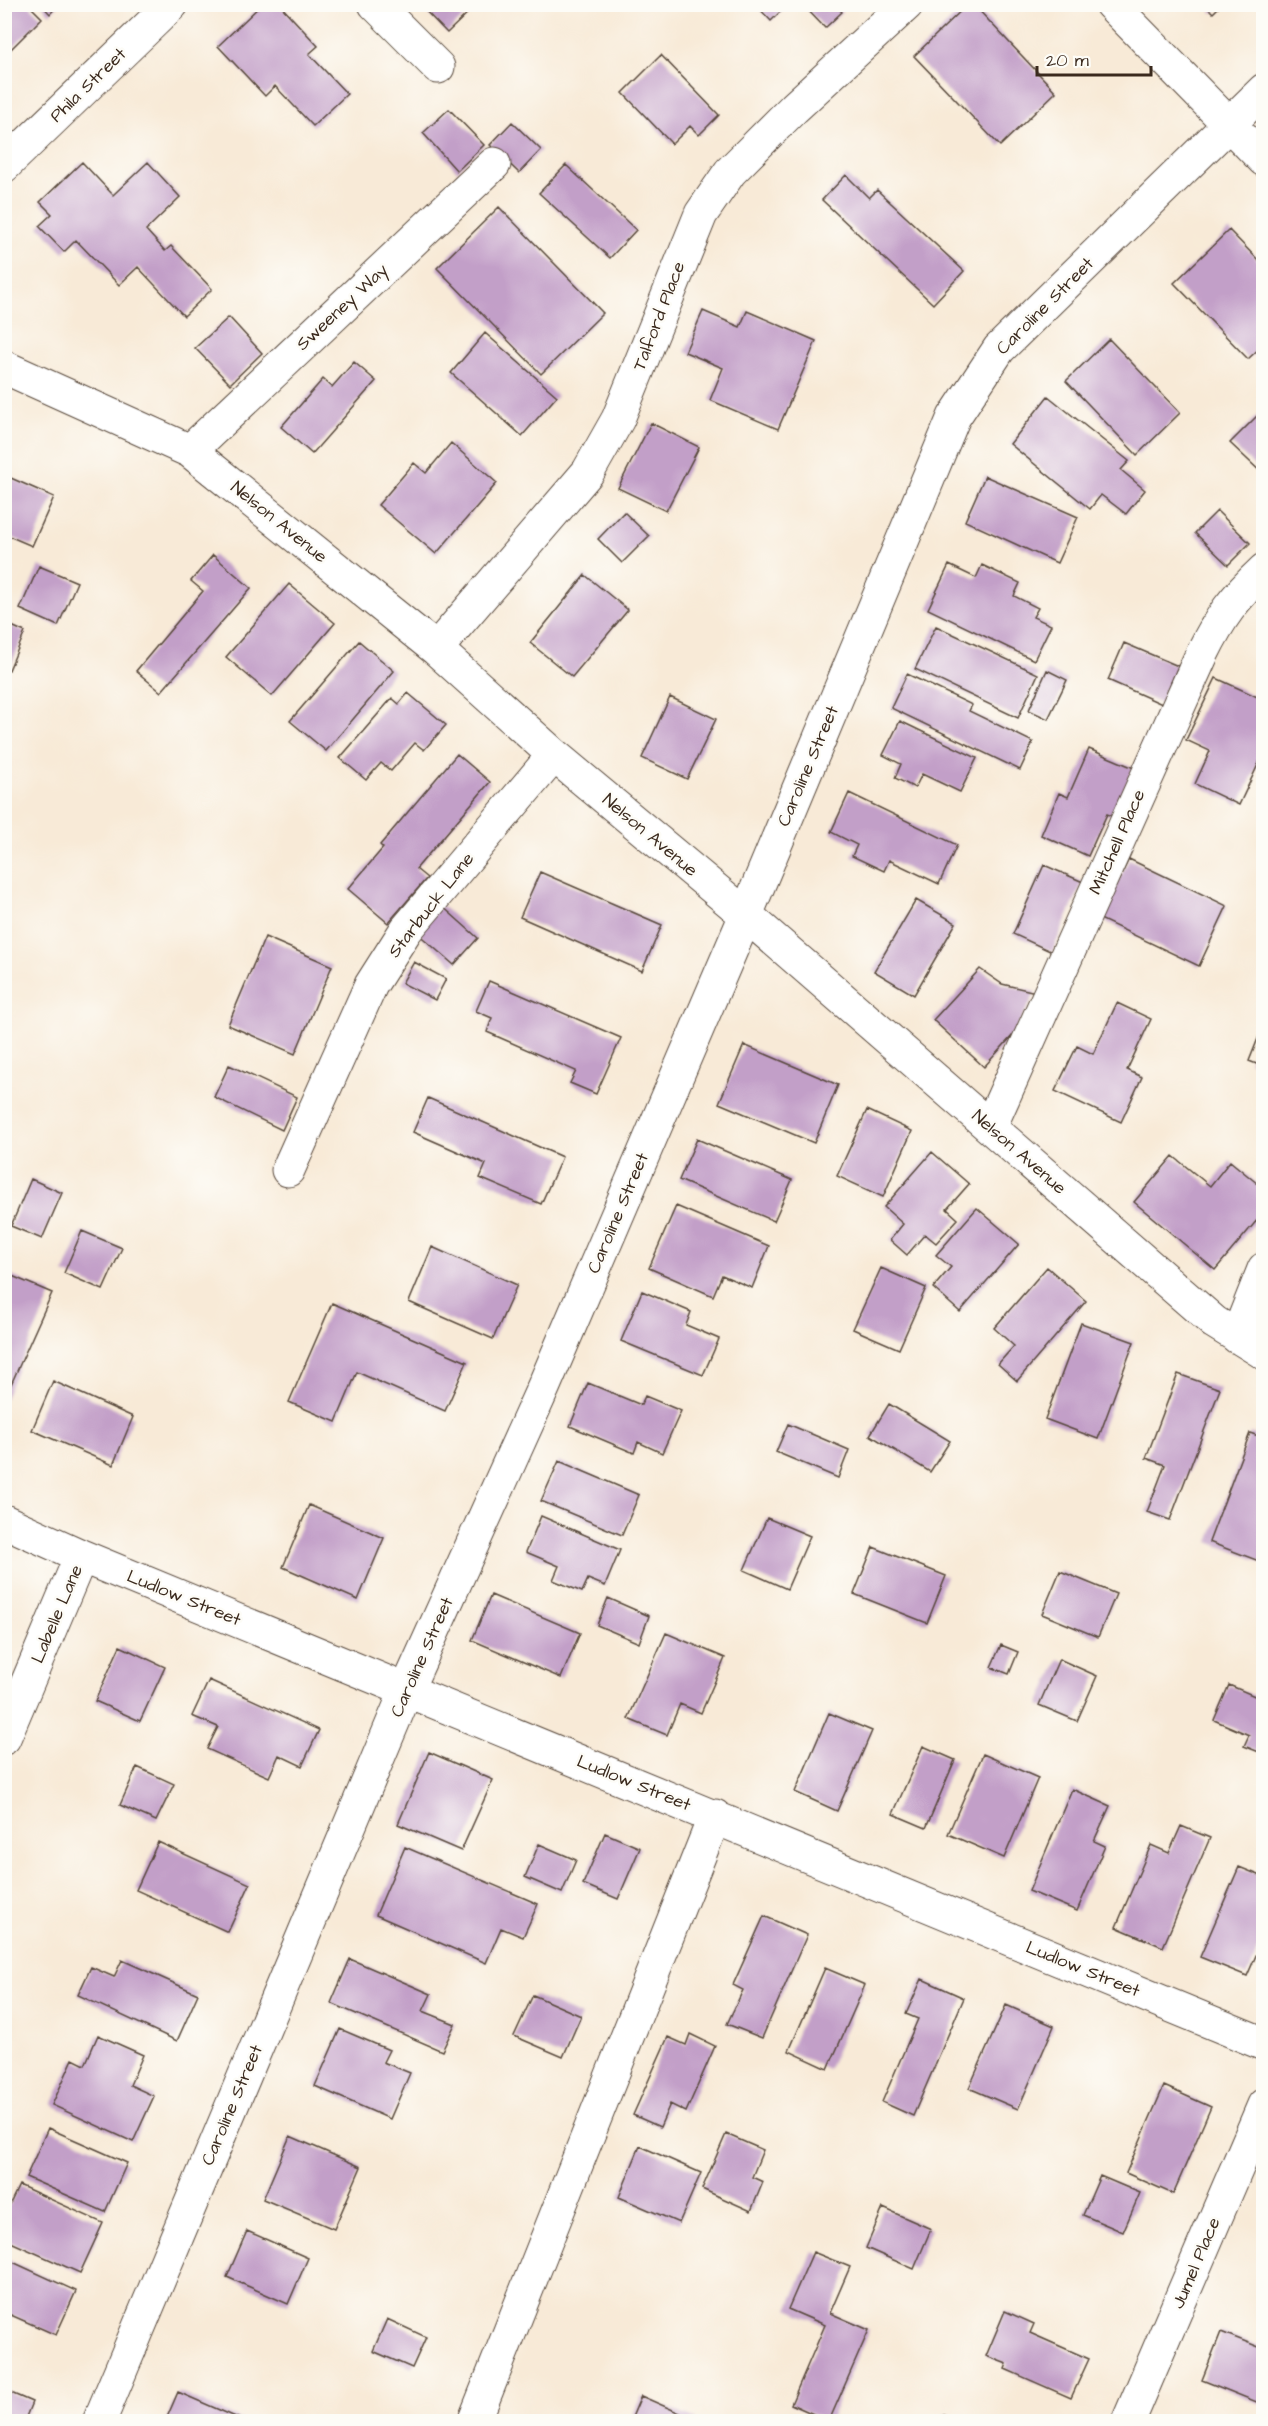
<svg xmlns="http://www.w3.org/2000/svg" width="1268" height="2426" viewBox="0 0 1268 2426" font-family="'Architects Daughter',sans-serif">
	<rect width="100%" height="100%" fill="#fdfcf7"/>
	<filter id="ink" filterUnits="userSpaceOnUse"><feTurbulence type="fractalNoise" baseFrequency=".0167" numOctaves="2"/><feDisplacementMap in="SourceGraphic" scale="12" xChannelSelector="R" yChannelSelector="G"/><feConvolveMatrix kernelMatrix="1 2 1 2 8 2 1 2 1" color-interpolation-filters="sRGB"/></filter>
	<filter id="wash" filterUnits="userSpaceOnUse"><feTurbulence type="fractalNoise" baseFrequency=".008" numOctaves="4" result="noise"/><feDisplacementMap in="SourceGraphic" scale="24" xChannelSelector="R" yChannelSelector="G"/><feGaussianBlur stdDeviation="1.35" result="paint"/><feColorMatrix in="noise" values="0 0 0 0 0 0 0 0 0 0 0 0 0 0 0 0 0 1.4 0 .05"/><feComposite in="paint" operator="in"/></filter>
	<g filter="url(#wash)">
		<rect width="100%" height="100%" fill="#f8ead7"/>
		<g id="blocks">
			<path fill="#c29fc8" d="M4,4H28L42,18L9,51L4,46Z
				M41,4H59L50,14Z
				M262,4H279L318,46L309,54L347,94L313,126L275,86L265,96L218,46Z
				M419,4H470L473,8L447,33Z
				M755,4H788L771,21Z
				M802,4H835L842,12L825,28Z
				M968,4H973L1056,92L1000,146L914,56Z
				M1204,4H1222L1213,13Z
				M661,55L719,115L699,135L690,126L672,144L623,93Z
				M449,109L484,145L457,171L423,133Z
				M512,122L541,150L519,173L490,145Z
				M82,162L113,195L148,162L180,197L146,230L165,251L171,246L212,289L184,316L138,267L119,285L76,240L64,252L39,226L52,214L40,202Z
				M566,165L636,230L610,258L539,193Z
				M846,175L869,198L877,190L964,271L933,304L822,200Z
				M499,207L603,313L541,374L437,268Z
				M1229,230L1264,266V344L1248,359L1174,283Z
				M703,311L740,327L747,311L816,341L778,429L710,400L723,368L685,352Z
				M229,317L262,353L230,384L195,348Z
				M485,333L557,396L522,436L451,373Z
				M1109,339L1180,413L1137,455L1066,381Z
				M354,362L376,381L312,454L281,427L323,379L332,387Z
				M1048,396L1129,461L1121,470L1145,490L1126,514L1101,495L1090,509L1010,444Z
				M1264,409V475L1230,443Z
				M651,423L699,447L666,511L618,488Z
				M451,443L497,483L436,554L378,505L414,463L426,473Z
				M4,475L54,497L32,546L4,534Z
				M985,476L1078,517L1057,563L965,521Z
				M1217,511L1250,543L1228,565L1195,533Z
				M624,512L649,536L622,563L598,539Z
				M213,555L251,588L161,692L136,671L203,591L191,581Z
				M949,565L976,578L982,565L1020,583L1014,596L1038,608L1033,617L1051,625L1034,660L928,609Z
				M39,566L77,582L58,626L20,609Z
				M585,575L628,610L572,677L530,643Z
				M289,584L335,623L272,696L226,657Z
				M5,623L25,632L9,670L5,668Z
				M936,626L1038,674L1018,718L915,669Z
				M359,641L394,671L326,751L290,721Z
				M1124,643L1178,666L1162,704L1108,680Z
				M1047,670L1067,680L1048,719L1029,710Z
				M907,674L972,705L969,711L1033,742L1020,770L891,708Z
				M1216,678L1264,700V752L1239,805L1195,784L1210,751L1186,740Z
				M408,693L446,725L424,750L415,743L391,771L381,763L366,780L340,758L392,698L399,704Z
				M670,697L716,719L687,779L642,758Z
				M900,721L977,758L960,792L922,774L915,788L895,778L901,764L883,755Z
				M1089,749L1134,768L1112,816L1107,814L1088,856L1041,835L1059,793L1068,797Z
				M457,754L490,782L416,869L427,878L388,923L348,889L383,848L380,845Z
				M849,793L957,845L939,884L889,860L884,871L852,856L857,845L831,832Z
				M1129,859L1227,906L1199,966L1100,919Z
				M1044,865L1083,882L1052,952L1013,934Z
				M540,872L662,925L642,971L520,917Z
				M916,900L956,923L914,995L874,971Z
				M441,905L478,938L454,965L416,932Z
				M265,937L332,966L295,1054L228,1025Z
				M414,962L446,979L435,1000L402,983Z
				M980,969L1002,984L1036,992L1013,1035L984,1067L933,1020Z
				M489,981L621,1038L596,1094L570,1083L576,1071L487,1032L492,1018L476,1011Z
				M1117,1003L1151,1019L1127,1070L1142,1077L1121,1122L1055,1091L1077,1046L1093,1054Z
				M1263,1026H1264V1067L1249,1061Z
				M744,1045L838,1085L814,1143L719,1103Z
				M229,1065L297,1097L282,1130L214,1097Z
				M428,1098L562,1157L541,1204L480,1178L486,1164L413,1132Z
				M867,1110L912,1131L883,1197L837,1176Z
				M697,1139L792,1180L774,1221L679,1180Z
				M932,1152L969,1184L947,1209L958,1219L936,1243L925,1234L907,1255L890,1240L903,1224L884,1207Z
				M1173,1156L1210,1186L1230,1161L1264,1189V1212L1215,1270L1134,1202Z
				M31,1179L62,1193L42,1239L11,1226Z
				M676,1206L769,1246L752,1288L722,1275L713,1296L649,1268Z
				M977,1208L1019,1244L960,1312L933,1288L951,1267L936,1255Z
				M82,1231L122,1248L103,1290L64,1273Z
				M432,1247L517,1285L493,1339L409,1302Z
				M1047,1267L1086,1301L1017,1381L998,1364L1014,1346L994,1328Z
				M881,1268L926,1288L899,1349L853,1329Z
				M5,1273L52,1293L4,1400V1275Z
				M642,1291L691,1312L686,1325L719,1339L703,1375L621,1341Z
				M332,1303L467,1362L445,1411L357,1372L336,1422L289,1402Z
				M1081,1323L1134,1342L1098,1439L1045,1419Z
				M1178,1374L1220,1389L1170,1520L1147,1512L1165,1465L1146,1458Z
				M53,1381L133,1417L113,1465L32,1430Z
				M588,1383L641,1405L645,1396L681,1411L662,1453L638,1442L634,1453L570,1426Z
				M889,1404L950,1441L930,1472L870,1435Z
				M788,1424L849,1450L838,1478L776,1452Z
				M1250,1433L1264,1438V1563L1209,1542Z
				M559,1461L639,1495L622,1535L541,1501Z
				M309,1505L384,1538L358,1600L283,1567Z
				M541,1516L620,1550L605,1586L588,1579L582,1592L553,1580L559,1566L526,1552Z
				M767,1518L810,1536L787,1589L744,1570Z
				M873,1547L946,1576L927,1623L854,1594Z
				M1060,1571L1116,1594L1098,1637L1042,1614Z
				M491,1595L580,1633L561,1678L472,1640Z
				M608,1598L649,1616L639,1643L597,1625Z
				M666,1633L725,1658L701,1713L680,1704L667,1735L628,1719Z
				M1001,1645L1018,1652L1009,1674L991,1667Z
				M120,1646L165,1667L140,1721L95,1701Z
				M1059,1659L1097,1676L1077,1721L1039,1705Z
				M209,1680L319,1730L302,1766L279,1755L269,1777L207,1749L218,1727L192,1716Z
				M1229,1685L1264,1700V1754L1244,1746L1249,1735L1214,1720Z
				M829,1713L872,1731L837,1811L795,1792Z
				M923,1746L955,1760L926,1828L893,1814Z
				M429,1752L493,1780L461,1851L398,1824Z
				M983,1754L1038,1778L1004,1858L948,1834Z
				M137,1767L174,1784L156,1821L120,1805Z
				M1072,1789L1110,1806L1094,1841L1105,1846L1077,1911L1029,1891Z
				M1181,1826L1210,1838L1163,1947L1116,1927L1151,1845L1169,1853Z
				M605,1833L640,1848L618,1899L583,1884Z
				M158,1842L250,1884L228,1932L136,1890Z
				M539,1844L576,1860L562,1893L525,1877Z
				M405,1847L538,1904L523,1937L501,1928L486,1963L376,1915Z
				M1239,1867L1264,1877V1937L1247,1976L1200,1957Z
				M764,1916L807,1935L762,2038L727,2024L743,1990L733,1985Z
				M350,1959L431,1994L423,2011L455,2024L442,2051L331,2003Z
				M122,1960L198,1994L177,2041L78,1995L91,1967L114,1977Z
				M825,1968L865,1985L828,2069L789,2051Z
				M922,1979L964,1998L913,2116L882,2102L918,2019L906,2014Z
				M533,1995L581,2016L563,2057L514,2036Z
				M1006,2005L1054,2026L1018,2109L969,2088Z
				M340,2029L389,2050L383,2062L410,2073L390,2119L315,2086Z
				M690,2034L715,2046L686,2112L670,2104L660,2127L633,2115L668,2037L686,2045Z
				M98,2035L143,2055L130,2085L154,2096L133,2142L52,2105L73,2059L85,2065Z
				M1164,2086L1211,2107L1173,2194L1126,2173Z
				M48,2128L127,2163L105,2212L26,2177Z
				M726,2134L763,2150L752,2177L763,2182L751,2211L702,2189Z
				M290,2136L361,2167L334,2229L263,2199Z
				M640,2146L701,2173L679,2223L619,2197Z
				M1100,2176L1140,2193L1123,2232L1083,2215Z
				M19,2185L103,2223L80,2273L4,2239V2204L9,2206Z
				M883,2208L931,2229L914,2269L866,2248Z
				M247,2231L308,2258L288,2304L227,2277Z
				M813,2252L850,2267L830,2313L869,2330L829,2421L791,2404L825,2325L788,2309Z
				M4,2258L76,2291L56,2335L4,2312Z
				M1005,2311L1034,2324L1030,2333L1089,2359L1071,2398L1005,2369L1007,2364L986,2356Z
				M387,2319L426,2337L412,2368L373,2351Z
				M1221,2332L1264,2349V2405L1202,2380Z
				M4,2390L32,2402L24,2422H4Z
				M178,2392L247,2422H165Z
				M641,2396L696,2420L695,2422H630Z
				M944,2414L960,2422H941Z"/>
		</g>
	</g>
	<g filter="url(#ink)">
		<use href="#blocks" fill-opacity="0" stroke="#57473a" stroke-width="1.5"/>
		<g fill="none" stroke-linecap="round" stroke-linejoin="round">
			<g stroke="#57473a" stroke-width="35">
				<path id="minor" d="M375,4L438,67
					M1111,4L1264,160
					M4,166L172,4
					M4,367L190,451L436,649L554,755L746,915L1214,1322L1264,1353
					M190,451L494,164
					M436,649L588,472L618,419L701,214L730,172L794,108L907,4
					M990,1127L1202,654C1220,617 1234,598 1264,570
					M288,1170L371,985L406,930L554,755
					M1237,1337L1264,1269
					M4,1521L81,1556L1264,2044
					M4,1738L81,1556
					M99,2422L407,1689L544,1386L746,915L954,417L999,349L1264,90
					M474,2422L715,1816
					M1128,2422L1264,2105"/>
			</g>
			<use href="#minor" stroke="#fff" stroke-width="33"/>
		</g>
	</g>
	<g text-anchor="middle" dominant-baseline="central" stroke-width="5" stroke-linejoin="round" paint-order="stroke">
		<g font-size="18" fill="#3b2a1e" stroke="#fdfcf7">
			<text transform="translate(88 85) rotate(-44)">Phila Street</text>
			<text transform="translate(1045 306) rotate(-45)">Caroline Street</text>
			<text transform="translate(342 307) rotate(-43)">Sweeney Way</text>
			<text transform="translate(659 316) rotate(-69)">Talford Place</text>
			<text transform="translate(279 522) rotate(39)">Nelson Avenue</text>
			<text transform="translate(808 766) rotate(-67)">Caroline Street</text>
			<text transform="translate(650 835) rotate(40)">Nelson Avenue</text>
			<text transform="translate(1117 842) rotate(-66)">Mitchell Place</text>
			<text transform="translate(431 905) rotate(-52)">Starbuck Lane</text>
			<text transform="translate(1019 1152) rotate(41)">Nelson Avenue</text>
			<text transform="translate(618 1213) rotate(-67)">Caroline Street</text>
			<text transform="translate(184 1598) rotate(22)">Ludlow Street</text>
			<text transform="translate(57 1614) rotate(-67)">Labelle Lane</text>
			<text transform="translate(422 1657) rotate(-66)">Caroline Street</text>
			<text transform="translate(634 1783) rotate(22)">Ludlow Street</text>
			<text transform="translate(1083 1969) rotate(22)">Ludlow Street</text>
			<text transform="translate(232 2105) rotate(-67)">Caroline Street</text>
			<text transform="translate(1196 2263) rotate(-67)">Jumel Place</text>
		</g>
	</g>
	<rect width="1268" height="2426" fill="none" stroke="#fdfcf7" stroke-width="24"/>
	<path d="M1037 66v9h114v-9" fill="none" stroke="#3b2a1e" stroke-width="3"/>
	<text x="1046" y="66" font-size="18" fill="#3b2a1e" stroke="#fdfcf7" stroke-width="4.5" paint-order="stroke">20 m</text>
</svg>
